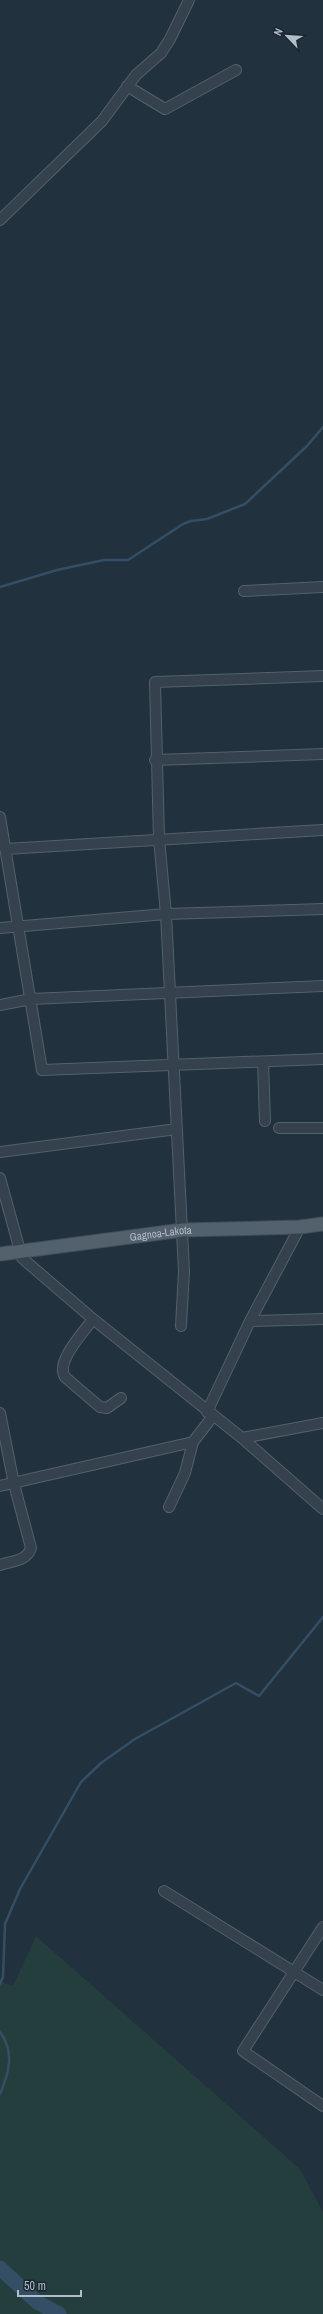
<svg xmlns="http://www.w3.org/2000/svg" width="323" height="2314" viewBox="0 0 323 2314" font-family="'Archivo Narrow',sans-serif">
	<rect width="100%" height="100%" fill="#21313d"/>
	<path fill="#233e3d" d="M36,1936L300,2169L323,2212V2314H0V1981L13,1986Z"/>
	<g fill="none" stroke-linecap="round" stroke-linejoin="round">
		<path stroke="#344f65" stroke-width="2.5" d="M0,587L57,570L104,560H128L183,524L191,521L207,519L245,504L307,446L323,427
			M0,1984L3,1977L5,1924L20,1889L81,1782L101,1763L135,1739L236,1683L259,1696L323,1617
			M0,2032C15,2052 9,2073 0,2094"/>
		<path stroke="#344f65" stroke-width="15" d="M0,2268L37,2302L59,2314"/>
		<g stroke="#54606b" stroke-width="12">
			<path id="minor" d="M127,86L165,109L236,70
				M0,220L102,121L136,75L161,53L170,39L189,0
				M244,591L323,587
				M155,760L323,754
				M0,817L42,1070L323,1059
				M5,849L323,830
				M0,928L166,914L323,909
				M0,1005L31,999L323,986
				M263,1062L265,1121
				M279,1128H323
				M0,1152L177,1129
				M0,1178L22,1258L93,1319L242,1438L323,1509
				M93,1319C83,1333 55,1362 65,1377L100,1407L107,1408L121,1398
				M250,1321L323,1319
				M181,1326L184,1271L166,914L159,839L155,682L323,676
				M207,1412L250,1321L300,1227
				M0,1413L14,1484L31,1548C27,1561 12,1561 0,1565
				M242,1438L323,1423
				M0,1486L193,1442L213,1416
				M169,1507L185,1473L193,1442
				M164,1891L323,1990
				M323,1927L243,2051L323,2106"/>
		</g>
		<g stroke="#424e59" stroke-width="15">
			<g id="major">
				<path id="s1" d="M0,1254L183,1230L300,1227L323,1224"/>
			</g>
		</g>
		<use href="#minor" stroke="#35424d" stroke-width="10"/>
		<use href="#major" stroke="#53616d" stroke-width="13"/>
	</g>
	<g text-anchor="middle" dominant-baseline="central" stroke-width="4" stroke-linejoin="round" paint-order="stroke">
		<g font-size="11" fill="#b1bdc9" stroke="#1b2732">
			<text stroke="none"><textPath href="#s1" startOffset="162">Gagnoa-Lakota</textPath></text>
		</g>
	</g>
	<g transform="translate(287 36) rotate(295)" stroke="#1b2732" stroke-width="3" paint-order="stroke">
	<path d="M0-3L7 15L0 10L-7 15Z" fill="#b1bdc9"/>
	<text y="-6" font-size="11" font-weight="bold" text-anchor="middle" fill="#b1bdc9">N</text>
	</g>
	<path d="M18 2290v6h63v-6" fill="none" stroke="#b1bdc9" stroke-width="2"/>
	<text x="24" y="2290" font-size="12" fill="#b1bdc9" stroke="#1b2732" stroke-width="3" paint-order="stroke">50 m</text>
</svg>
